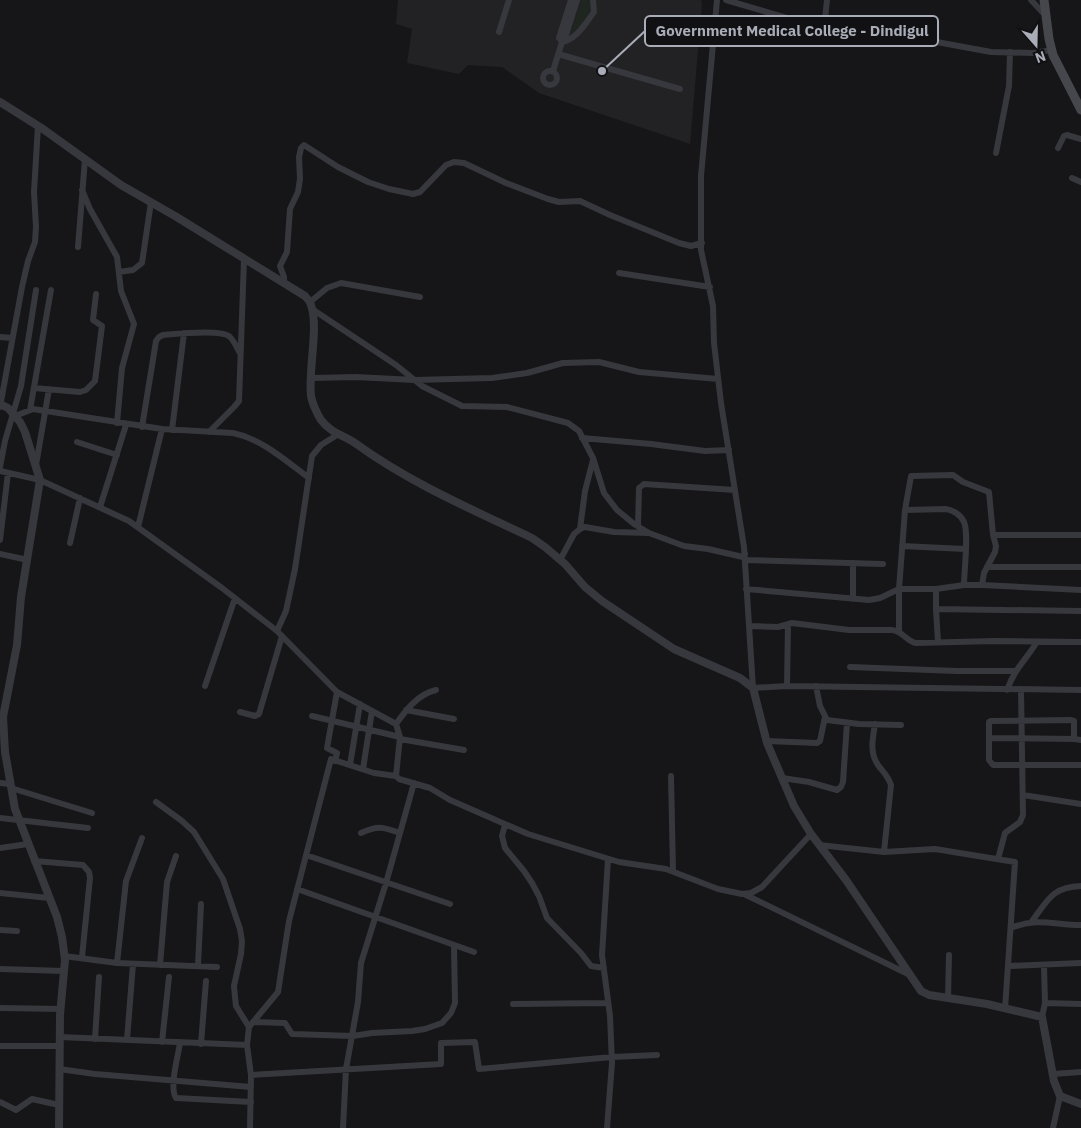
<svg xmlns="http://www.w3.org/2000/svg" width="1081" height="1128" viewBox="0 0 1081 1128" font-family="'IBM Plex Sans',sans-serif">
	<rect width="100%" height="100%" fill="#161618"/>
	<path fill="#222225" d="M398,0H701L702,4L690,144L539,93L502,67L468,65L459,74L407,63L412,29L396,24Z"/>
	<path fill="#1e261f" d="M582,0H590C591,15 583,27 571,35Z"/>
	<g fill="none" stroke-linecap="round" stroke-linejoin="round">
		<path stroke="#37383d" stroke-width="6" d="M571,0L559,38L562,42L564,41L577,0
			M717,0L701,176V250L713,306L714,343L721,403L744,547L753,688L787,686L1081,690
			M726,0L824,29L855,35L915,38L991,52L1033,53L1052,50
			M1031,0L1046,16
			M824,29L827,0
			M499,32L509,0
			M558,54L680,89
			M543 78a7 7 0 1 1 14 0a7 7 0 1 1-14 0Z
			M553,71L562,42C577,39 585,24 594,12L593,0
			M1058,148L1064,136L1067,135L1081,139
			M996,153L1009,86L1010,52
			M1072,178L1081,182
			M82,190L90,209L117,257L121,291L134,324L122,368L117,423
			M78,247L85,159
			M119,272L133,270L142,263L151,202
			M619,273L710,287
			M284,284V277L280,266L287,252L290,209L298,192L300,179L299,157L301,148L304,145L338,167L368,182L389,189L413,194L420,192L446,165L454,162L464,163L506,183L548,199L559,202L580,201L610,215L679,243L691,246L702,243
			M310,302L327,288L341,283L420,297
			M312,309L396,365L422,386L462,406L507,407L568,423L579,431L593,458L604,493L617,510L634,524L649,533L684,546L708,549L743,557L745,554
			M0,337L12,338
			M311,378L356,377L414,380L492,378L527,373L563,363L599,362L639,372L718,379
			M34,388L80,392L86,390L95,381L102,326L93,320L96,294
			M0,407L22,287L28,261L35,242L36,227L34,192L38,126
			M30,410L51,290
			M15,416L33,409L162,429L233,433C262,439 286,461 309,478
			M142,427L156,341L159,337L163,335C176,334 222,329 230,337C234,341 237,348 240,353
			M172,430L184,333
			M209,432L234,407L239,401L244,259
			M582,438L651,444L705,451L729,450
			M77,442L117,455
			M36,465L49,389
			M0,467L5,441L21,386L36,290
			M0,471L40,480L129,521L222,588L277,631L337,692L396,724L400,737L396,776L399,779L430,788L450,800L528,834L619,862L666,869L718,889L742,894L751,893L762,887L811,834
			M100,507L126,425
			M905,510L946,509C953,510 961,515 964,522C969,533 964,572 964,585
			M638,526L639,488L644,484L735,490
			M138,527L162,429
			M580,529L585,491L593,460
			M993,535H1081
			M0,540L8,473
			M70,543L80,498
			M902,546L965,549
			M0,554L28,560
			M560,560L574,534L580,529L585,527L614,532L648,533
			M745,560L883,564
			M987,567H1081
			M982,585L984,573L995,552L996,546L993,535L989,492L963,482L953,475L911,476L905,510L899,589H936L964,585H982L1081,590
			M746,589L869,600L880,598L899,589V631
			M936,589V609L938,642
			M853,599V563
			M936,609L1081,611
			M751,626L778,627L792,623L849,630H892C903,631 906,641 916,643L995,641L1081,642
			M277,631L286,611L295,569L312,456L321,445L337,435
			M850,667L957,671H1015
			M205,686L235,598
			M787,686L788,624
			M816,686L820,706L827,720L859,724L901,725
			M1007,690C1015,668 1025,661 1037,642
			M406,710L454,719
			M240,712L255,716L259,714L282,636
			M312,716L400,737
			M396,724C406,710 418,694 436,690
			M875,724C873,738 869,752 878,765C883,772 888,776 891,785L884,852
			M989,738V760L993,765H1081
			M400,739L464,750
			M1074,739V721L1070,720L991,721L989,722V738L1074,739L1081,740
			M767,741L817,743L820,741L825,717
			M335,761L337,753L327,748L337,692
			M350,765L360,704
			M363,769L372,711
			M671,776L673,871
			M782,778L809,782L837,790L841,787L843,782L847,723
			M0,783L10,784
			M11,788L92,813
			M1023,795L1081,804
			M156,802L182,821L194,832L223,879L240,929L242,941L241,954L234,986L235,997L236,1006L249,1027
			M0,818L88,828
			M505,825L502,836L505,848L524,871L532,883L539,896L547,918L581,953L591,966L604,968
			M361,833C378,825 383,827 400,833
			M819,845L884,852L935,849L1015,862L1005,1009
			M0,848L28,844
			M306,855L450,904
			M998,859L1005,833L1020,822L1023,815L1021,690
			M34,861L83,865L89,872L90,878L82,957
			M297,889L474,952
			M0,893L49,898
			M744,894L910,975
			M1032,921C1048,900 1052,887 1081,886
			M1011,928C1037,917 1054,925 1081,925
			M0,930L17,931
			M64,956L117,963L217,967
			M117,963L126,881L142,838
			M160,965L167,882L176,856
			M198,965L201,904
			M1044,965L1045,1003
			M1009,966L1081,963
			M0,969L64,971
			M948,999L949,955
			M513,1004L608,1003
			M0,1008L61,1009
			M1042,1017L1045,1003L1081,1004
			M253,1022L285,1023L292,1034L353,1036L372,1033L412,1031L425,1029L442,1023L451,1013L455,1003L454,945
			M60,1037L247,1045L251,1075L250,1128
			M95,1039L99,977
			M127,1040L133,964
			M162,1042L169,977
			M180,1043C178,1056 169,1088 176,1098L251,1102
			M201,1044L206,981
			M247,1045L249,1027L278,992L289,921L331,759L374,773L396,776
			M0,1046H59
			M59,1069L95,1074L251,1087
			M1053,1074L1081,1072
			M251,1075L441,1064V1043L475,1042L479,1069L612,1057L657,1055
			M0,1102L16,1110L32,1099L59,1105
			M343,1128L346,1069L358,1002L361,963L386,883L414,783
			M607,1128L612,1063L610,1016L602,955L608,859
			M1053,1128L1060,1096"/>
		<path stroke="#37383d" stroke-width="8" d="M0,102L43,129L121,185L175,216L305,296C307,298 310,302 311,305C319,328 308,369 311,396C312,402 317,414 321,420C331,433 343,435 355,443C410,483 471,509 532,538L545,547L565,564L585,587L602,601L674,649L740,678L753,688L767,743L794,806L811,834L846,880L921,991L929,995L987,1004L1042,1017L1054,1081L1060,1096L1081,1104
			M0,404L8,408L20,422L25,432L40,480L21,597L17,645L3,717L5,752L15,809L57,917L62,937L65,960L60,1015L59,1128"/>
		<path stroke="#45474d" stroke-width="9" d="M1044,0L1049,39L1053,55L1081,110"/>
	</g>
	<path fill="none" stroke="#a8adb8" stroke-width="2" d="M602 71L645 31"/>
	<circle fill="#a8adb8" stroke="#111113" stroke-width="2" cx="602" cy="71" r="5"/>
	<rect fill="#111113" stroke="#a8adb8" stroke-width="2" x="645" y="16" width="293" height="30" rx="5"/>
	<g font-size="15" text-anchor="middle" font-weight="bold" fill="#a8adb8">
		<text x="792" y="36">Government Medical College - Dindigul</text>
	</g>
	<g transform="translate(1036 45) rotate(160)" stroke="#111113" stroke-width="4" paint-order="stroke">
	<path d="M0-4L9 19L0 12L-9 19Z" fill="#a8adb8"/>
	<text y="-8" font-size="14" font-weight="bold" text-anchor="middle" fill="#a8adb8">N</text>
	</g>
</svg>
